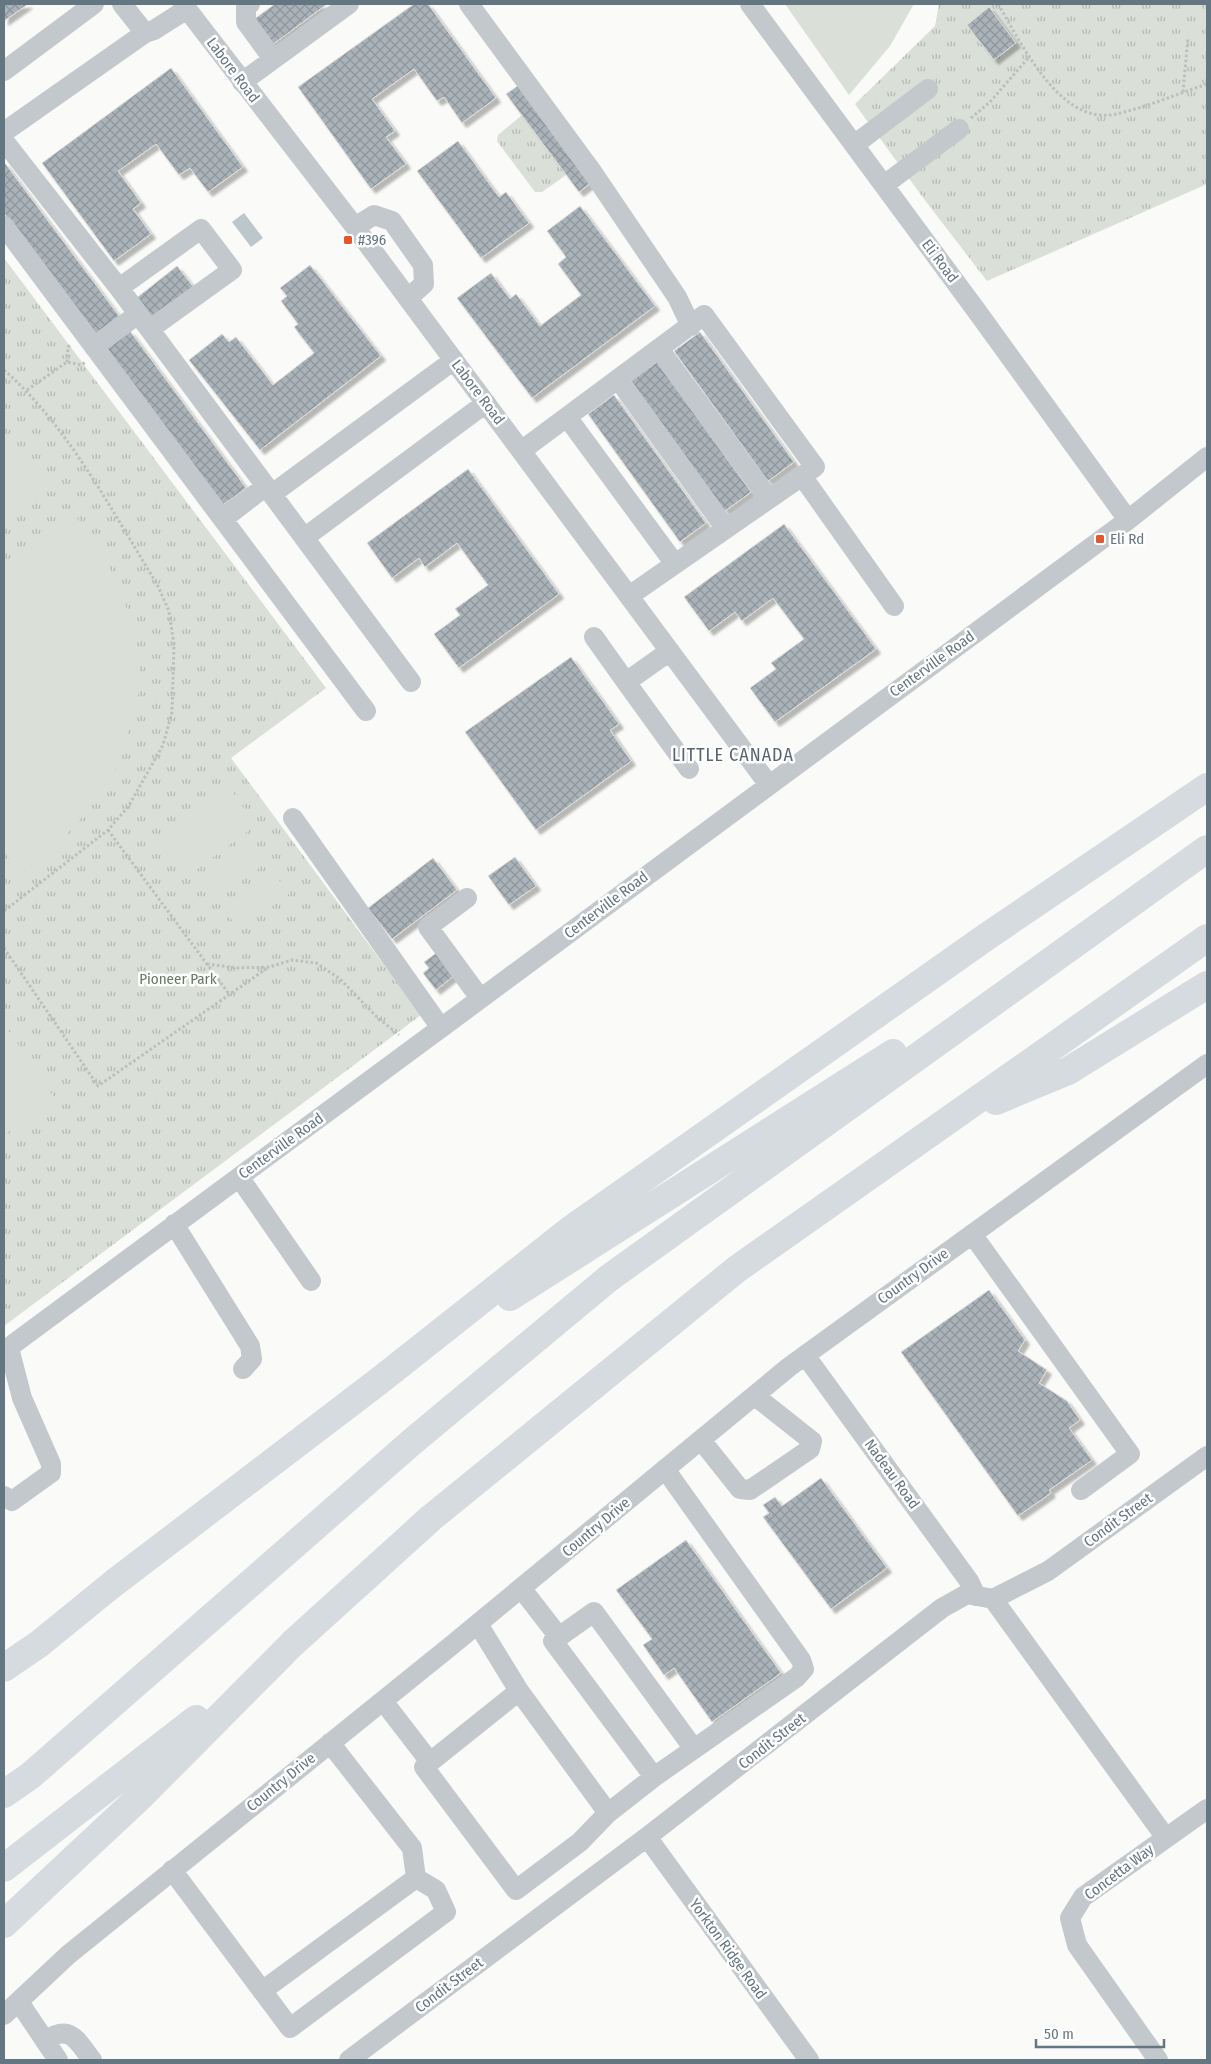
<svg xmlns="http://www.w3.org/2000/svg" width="1211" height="2064" viewBox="0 0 1211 2064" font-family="'Fira Sans Condensed',sans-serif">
	<defs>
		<pattern id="grass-tufts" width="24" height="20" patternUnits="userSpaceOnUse" patternTransform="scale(1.25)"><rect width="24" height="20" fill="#dadfd7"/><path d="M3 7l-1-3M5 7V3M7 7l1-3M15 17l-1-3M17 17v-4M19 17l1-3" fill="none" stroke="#b4b9b4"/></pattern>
		<pattern id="building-cross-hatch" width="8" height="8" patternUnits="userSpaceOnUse" patternTransform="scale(1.25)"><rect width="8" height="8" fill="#aab3b9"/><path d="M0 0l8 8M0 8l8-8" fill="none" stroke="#8e969c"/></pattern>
		<filter id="shadow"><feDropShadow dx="4.5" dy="4.5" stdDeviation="1" flood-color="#0004"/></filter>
	</defs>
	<rect width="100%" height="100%" fill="#fafaf8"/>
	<path fill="url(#grass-tufts)" d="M939,4H1207V184L987,281L924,199L855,104L935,26Z
		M522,115L566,175L542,192H535L497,141L498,135Z
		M4,258L326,688L231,758L421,1015L4,1326Z"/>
	<path fill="#dadfd7" d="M785,4H914L890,46L849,95Z
		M4,432L13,440L51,482L4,516Z
		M77,518L99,548L117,582L132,623L140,662L138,697L126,741L111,780L84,815L50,853L20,874L4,852V572Z
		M229,787L256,825L184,879L157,842Z
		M250,841L266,863L217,899L201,877Z
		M273,872L289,894L239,930L223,908Z
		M4,1024L56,1100L4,1135Z"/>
	<path fill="#bbc7cb" d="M244,213L263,238L251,247L232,222Z"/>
	<path fill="url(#building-cross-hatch)" stroke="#dcdcda" filter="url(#shadow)" d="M4,4H28L4,21Z
		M275,4H327L272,45L253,20Z
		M414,4H428L496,98L462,123L444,97L437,101L414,69L372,99L395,131L386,137L406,164L371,189L298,87Z
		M989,7L1016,43L994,60L967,25Z
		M171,68L243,167L208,192L190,168L179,175L156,144L118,171L141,203L133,209L151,234L114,261L42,163Z
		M519,85L592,182L579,192L506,94Z
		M458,141L499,197L506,192L529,223L481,258L417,171Z
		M4,162L119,316L94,335L4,213Z
		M580,206L655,306L532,398L457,298L491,273L510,299L516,294L540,326L581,295L558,264L566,257L547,231Z
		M310,265L381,356L260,450L189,360L222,334L229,342L236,337L273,385L314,353L294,327L298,324L281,301L287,296L280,288Z
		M177,266L195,289L152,322L134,300Z
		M130,331L246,488L220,507L104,350Z
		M700,332L794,462L768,481L674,351Z
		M657,362L751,492L725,511L631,381Z
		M614,395L706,523L680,542L588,414Z
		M468,469L559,594L459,668L434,634L460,615L455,609L488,585L457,543L425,567L419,558L392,578L367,543Z
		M784,524L876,649L775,722L750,688L776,669L771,663L804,639L773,598L742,621L735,612L709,631L684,597Z
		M571,657L619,724L610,730L631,761L536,830L465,732Z
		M515,857L536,886L509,905L488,876Z
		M433,858L457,890L392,939L368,908Z
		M439,951L456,974L436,990L423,973L429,968L424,962Z
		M989,1290L1025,1340L1018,1351L1047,1370L1039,1383L1067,1401L1080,1420L1069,1428L1092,1460L1049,1490L1051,1493L1018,1516L901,1352Z
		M821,1478L887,1568L831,1609L763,1517L769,1513L763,1505L775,1497L782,1506Z
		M686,1540L781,1673L712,1722L674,1668L664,1675L643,1645L652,1639L616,1590Z"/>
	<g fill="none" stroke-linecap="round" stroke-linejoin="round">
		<path stroke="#bbbfc2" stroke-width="3" stroke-dasharray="2.5 2.5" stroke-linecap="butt" d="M998,4C1021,42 1060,127 1116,114C1147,107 1177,94 1207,84
			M1183,92L1188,37
			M971,118L990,102L1029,57
			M67,362L68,347L72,344
			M4,370C69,427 111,510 157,584L169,611L174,645L172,712L163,745L128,807L108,830L4,911
			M27,390L67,362L81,365L86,362
			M108,830L229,994
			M4,948L98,1086L269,967
			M207,964L237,968L269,967L292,960L316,963L339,978L378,1018L399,1035"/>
		<path stroke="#c3c8cc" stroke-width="20" d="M122,4L145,33
			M183,4L355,227L769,785
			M250,4L246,7V22L273,59
			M469,4L593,173L677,297L691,326
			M750,4L976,310L1128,520
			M4,71L94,4
			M242,82L349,4
			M4,132L145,33L154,30L187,9
			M4,141L119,288L411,682
			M854,145L928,89
			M884,185L959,129
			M4,226L366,711
			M355,227L374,215L392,221L423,265L424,284L408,298
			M119,288L201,229L232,270L150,329
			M94,347L138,314
			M659,349L769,499
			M618,379L726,529
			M567,417L675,564
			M521,451L704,315L815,467L629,596
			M802,476L894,606
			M272,494L454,360
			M223,519L266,486
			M304,538L486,403
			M594,637L626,682
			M670,651L626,682L689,769
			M293,818L441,1028
			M467,898L428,927L480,998
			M239,1177L311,1281
			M174,1224L250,1346L252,1359L243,1369
			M972,1234L1130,1454L1081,1490
			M4,1351L1128,520L1207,457
			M805,1355L969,1581L976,1596
			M701,1440L740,1489L750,1490L810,1449L812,1441L755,1396
			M665,1469L801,1660L804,1669L797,1677L654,1777L553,1641L594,1612L694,1749
			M4,1496L12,1501L51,1473V1464L22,1398L9,1348
			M521,1588L559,1637
			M993,1599L1166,1838
			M478,1624L519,1691L608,1813L654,1777
			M519,1691L424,1767L516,1890L580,1842L608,1813
			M383,1701L430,1762
			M330,1743L412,1848L416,1878
			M647,1837L809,2060
			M172,1870L290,2028L446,1912L436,1890L416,1878L262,1991
			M19,2002L58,2060
			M4,2015L68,1955L452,1645L789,1367L1207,1064
			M45,2041C71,2023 77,2041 92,2060
			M349,2060L647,1837L942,1608L967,1594L993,1599L1048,1571L1207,1456
			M1158,2060L1077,1945L1070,1918L1083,1897L1207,1809"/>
		<path stroke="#d6dbdf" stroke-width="28" d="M996,1101L1068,1071L1207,985
			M510,1297L893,1053
			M4,1668L39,1644L114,1583L379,1381L570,1230L989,935L1207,787
			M4,1794L30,1776L413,1441L609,1278L1207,849
			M4,1868L196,1719
			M4,1924L141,1796L293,1643L431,1518L737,1269L1207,938"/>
	</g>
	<g fill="#e4572e" stroke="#fff" stroke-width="2">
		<rect x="343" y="235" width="10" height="10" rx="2.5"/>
		<rect x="1095" y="534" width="10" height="10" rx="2.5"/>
	</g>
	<g text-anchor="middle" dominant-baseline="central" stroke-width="5" stroke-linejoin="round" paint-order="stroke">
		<g font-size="15" fill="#657683" stroke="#fff">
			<text transform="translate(233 70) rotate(53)">Labore Road</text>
			<text transform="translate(940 261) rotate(53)">Eli Road</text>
			<text transform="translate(478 392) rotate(53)">Labore Road</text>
			<text transform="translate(932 664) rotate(-36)">Centerville Road</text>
			<text transform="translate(606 905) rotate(-37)">Centerville Road</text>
			<text transform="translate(281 1146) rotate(-36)">Centerville Road</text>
			<text transform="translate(913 1276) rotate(-36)">Country Drive</text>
			<text transform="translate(892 1474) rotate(54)">Nadeau Road</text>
			<text transform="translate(1118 1520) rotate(-36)">Condit Street</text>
			<text transform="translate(596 1527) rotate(-40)">Country Drive</text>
			<text transform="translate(772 1741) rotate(-38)">Condit Street</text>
			<text transform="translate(281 1782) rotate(-39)">Country Drive</text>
			<text transform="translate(1119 1872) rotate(-37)">Concetta Way</text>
			<text transform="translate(728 1949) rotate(54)">Yorkton Ridge Road</text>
			<text transform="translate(449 1985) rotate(-37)">Condit Street</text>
		</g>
		<g font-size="15" fill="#657683" stroke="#fff" text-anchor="start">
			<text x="358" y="240">#396</text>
			<text x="1110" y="539">Eli Rd</text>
		</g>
		<g font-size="15" fill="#687a64" stroke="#fff">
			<text x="178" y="979">Pioneer Park</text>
		</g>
		<g font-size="18" letter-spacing="1" fill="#57646e" stroke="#fff">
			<text x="733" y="755">LITTLE CANADA</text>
		</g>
	</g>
	<rect width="1211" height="2064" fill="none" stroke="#657683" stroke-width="10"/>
	<path d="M1036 2039v8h128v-8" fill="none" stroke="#657683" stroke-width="2.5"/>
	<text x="1044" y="2039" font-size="15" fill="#657683" stroke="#ffffff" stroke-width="4" paint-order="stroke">50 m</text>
</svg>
